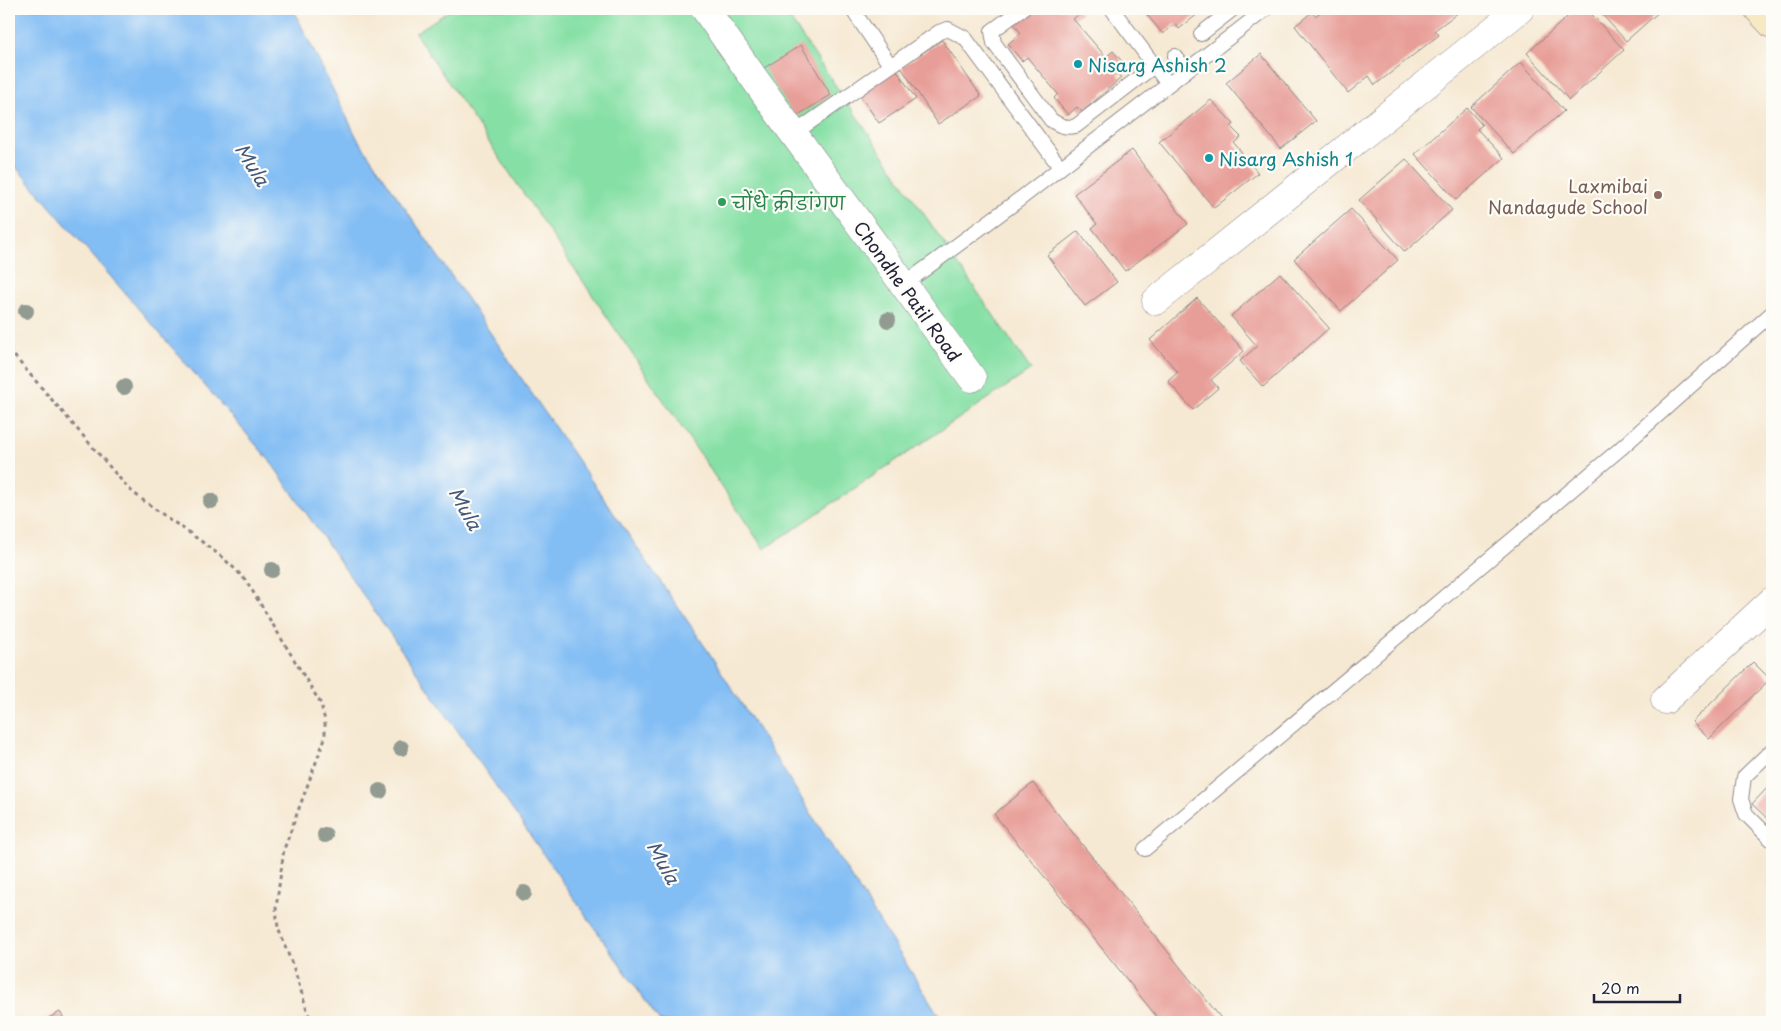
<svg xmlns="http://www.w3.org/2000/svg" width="1781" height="1031" viewBox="0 0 1781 1031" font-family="'Playpen Sans','Playpen Sans Deva',sans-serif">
	<rect width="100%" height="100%" fill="#fdfcf7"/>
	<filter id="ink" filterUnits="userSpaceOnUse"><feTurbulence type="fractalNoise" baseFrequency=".02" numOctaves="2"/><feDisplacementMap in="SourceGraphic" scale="10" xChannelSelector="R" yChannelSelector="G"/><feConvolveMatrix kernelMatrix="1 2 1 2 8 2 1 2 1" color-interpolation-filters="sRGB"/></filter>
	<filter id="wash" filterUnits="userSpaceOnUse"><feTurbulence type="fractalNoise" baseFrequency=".0096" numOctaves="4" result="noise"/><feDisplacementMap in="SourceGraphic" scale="20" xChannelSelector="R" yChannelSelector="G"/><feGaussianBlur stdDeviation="1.12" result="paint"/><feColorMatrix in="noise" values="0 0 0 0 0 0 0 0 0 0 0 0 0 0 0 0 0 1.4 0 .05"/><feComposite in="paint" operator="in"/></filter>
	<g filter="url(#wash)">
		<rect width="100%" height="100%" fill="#f6e9d3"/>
		<path fill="#86e0a5" stroke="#548170" d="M452,9H783L1031,370L764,549L415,33Z"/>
		<path fill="#82bdf4" stroke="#527098" d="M9,9H293L357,138L708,651L943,1022H660L270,461L9,159Z"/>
		<g id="blocks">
			<path fill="#e89e98" d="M1030,9H1077L1081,13L1073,19L1106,57L1113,51L1127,67L1118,74L1121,78L1082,112L1077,107L1068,115L1054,98L1058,94L1027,57L1022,61L1008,44L1021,33L1013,23Z
				M1142,9H1204L1179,29L1175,24L1163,34Z
				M1325,9H1463L1435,30L1439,35L1375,85L1369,76L1348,93L1295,26L1312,12L1315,16Z
				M1576,9H1587L1624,50L1569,100L1527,53Z
				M1597,9H1662L1626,41Z
				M942,40L981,96L938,124L901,67Z
				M801,45L831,95L795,117L764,68Z
				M1261,54L1316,121L1281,149L1226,83Z
				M1521,62L1564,111L1514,154L1471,107Z
				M894,66L916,99L879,123L857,91Z
				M1211,100L1234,124L1231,127L1241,137L1234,143L1258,173L1214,208L1159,142Z
				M1467,108L1482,125L1477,129L1504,158L1456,200L1415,154Z
				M1132,150L1188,224L1125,271L1092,228L1097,224L1074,194Z
				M1406,159L1452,210L1405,252L1359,200Z
				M1351,209L1398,260L1341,311L1294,259Z
				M1078,231L1117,282L1085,306L1047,255Z
				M1280,273L1329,328L1263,387L1240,361L1257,346L1231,316Z
				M1197,298L1244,351L1211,380L1218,388L1193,410L1168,381L1178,372L1150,340Z
				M1753,662L1770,679L1709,739L1692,722Z
				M1033,783L1224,1022H1161L994,814Z
				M1772,783V823L1752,804Z
				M60,1012L66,1022H41Z"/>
		</g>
	</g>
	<g filter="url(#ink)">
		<use href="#blocks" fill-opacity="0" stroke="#8c8687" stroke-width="1"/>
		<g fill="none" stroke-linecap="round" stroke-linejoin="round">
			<g stroke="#8c8687" stroke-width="16">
				<path id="service" d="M852,9L890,65
					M1022,9L992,31L994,43L1051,120C1060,126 1066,128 1076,126L1154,66
					M1112,9L1168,84
					M1201,34L1233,9
					M1175,56L1186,70
					M793,134L939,32L948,29L965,38L1060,167
					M903,285L1020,199L1266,9
					M1772,750L1744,777L1741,799L1746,814L1772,840
					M1145,849L1620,449L1772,313"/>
			</g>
			<g stroke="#8c8687" stroke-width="29">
				<path id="minor" d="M705,9L788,126L972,378
					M1156,301L1520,9
					M1665,700L1772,601"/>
			</g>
			<g stroke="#8c8687" stroke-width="29">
				<path id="secondary" d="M1758,9L1772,24"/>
			</g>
			<path stroke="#8c8687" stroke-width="3" stroke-dasharray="4 4" stroke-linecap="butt" d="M9,350L128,488C165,520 216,545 247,582L321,704L325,721V738L284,849L276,908L278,928L294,969L311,1022"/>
			<use href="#service" stroke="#fff" stroke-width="14"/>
			<use href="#minor" stroke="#fff" stroke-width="28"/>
			<use href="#secondary" stroke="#f7e9c3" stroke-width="28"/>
		</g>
		<g fill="#929b91">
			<circle cx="26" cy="311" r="8"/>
			<circle cx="888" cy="320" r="8"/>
			<circle cx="124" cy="387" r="8"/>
			<circle cx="211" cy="501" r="8"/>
			<circle cx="272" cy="570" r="8"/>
			<circle cx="401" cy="748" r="8"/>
			<circle cx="380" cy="791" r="8"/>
			<circle cx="325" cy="835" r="8"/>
			<circle cx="524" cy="893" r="8"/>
		</g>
	</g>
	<g fill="#0f9aa8" stroke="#fdfcf7" stroke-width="2">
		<circle cx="1078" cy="64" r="5"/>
		<circle cx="1209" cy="158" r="5"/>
	</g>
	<circle fill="#8d6e63" stroke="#fdfcf7" stroke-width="2" cx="1658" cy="195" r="5"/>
	<circle fill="#2e9e5b" stroke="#fdfcf7" stroke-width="2" cx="722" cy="202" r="5"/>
	<g text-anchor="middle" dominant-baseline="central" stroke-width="4.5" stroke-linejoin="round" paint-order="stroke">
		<g font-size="18" fill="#0d838f" stroke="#fdfcf7" text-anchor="start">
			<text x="1088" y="64">Nisarg Ashish 2</text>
			<text x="1219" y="158">Nisarg Ashish 1</text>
		</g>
		<g font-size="18" fill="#785e54" stroke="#fdfcf7" text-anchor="end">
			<text x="1648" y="185">Laxmibai<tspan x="1648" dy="21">Nandagude School</tspan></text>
		</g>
		<g font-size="18" fill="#27864d" stroke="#fdfcf7" text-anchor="start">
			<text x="732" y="202">चोंधे क्रीडांगण</text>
		</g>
		<g font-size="18" fill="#22223b" stroke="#fdfcf7">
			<text transform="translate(908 291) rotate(54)">Chondhe Patil Road</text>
		</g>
		<g font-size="19" font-style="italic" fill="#44587c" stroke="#fdfcf7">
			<text transform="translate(253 164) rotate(58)">Mula</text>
			<text transform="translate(466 508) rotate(61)">Mula</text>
			<text transform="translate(664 862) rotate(61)">Mula</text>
		</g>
	</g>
	<rect width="1781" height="1031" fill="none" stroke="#fdfcf7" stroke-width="30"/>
	<path d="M1594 994v8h86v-8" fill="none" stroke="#22223b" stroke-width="2.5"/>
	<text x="1601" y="994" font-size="15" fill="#22223b" stroke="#fdfcf7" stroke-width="4" paint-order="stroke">20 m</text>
</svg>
